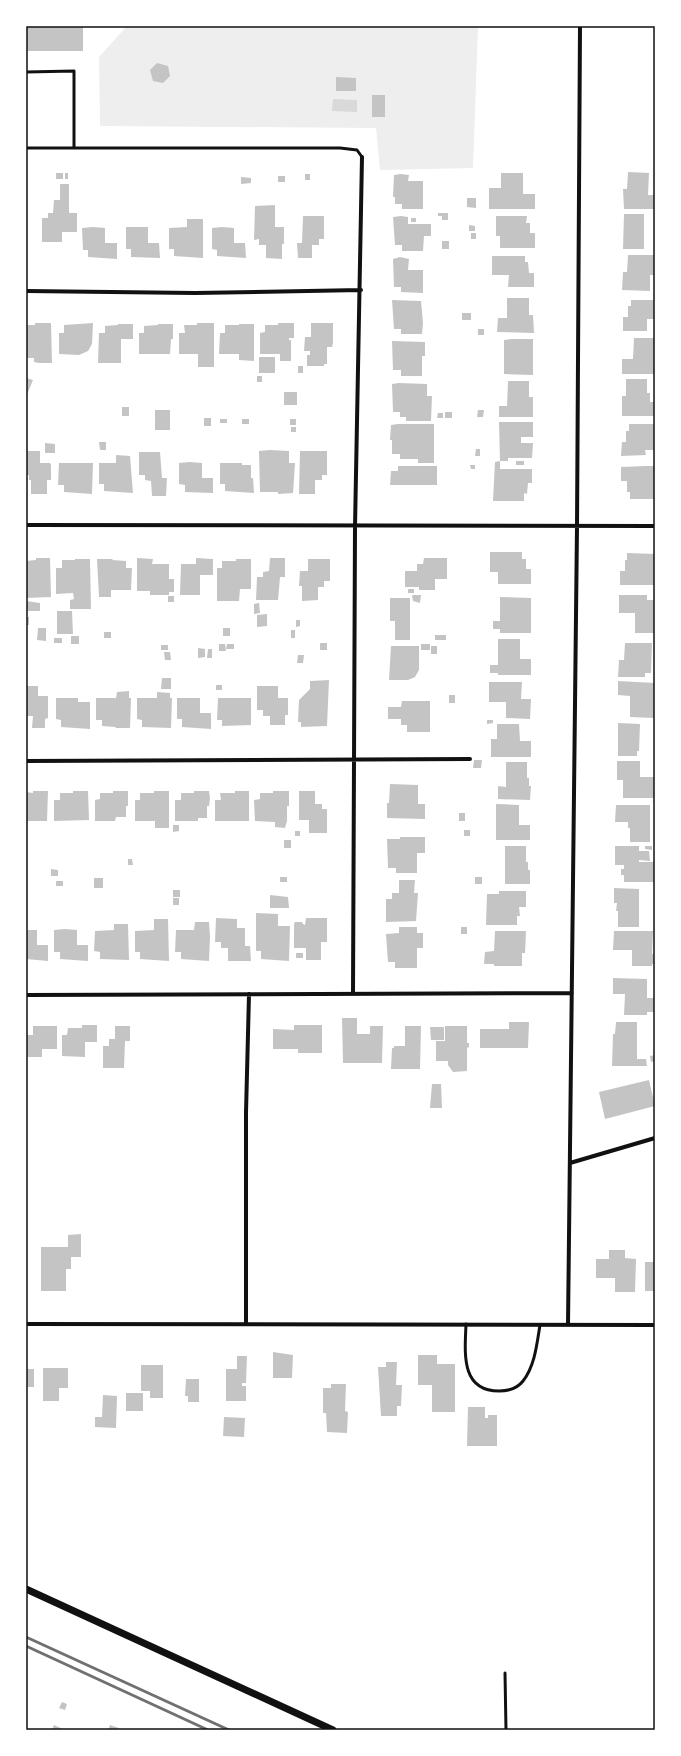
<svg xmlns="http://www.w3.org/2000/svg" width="681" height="1756" viewBox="0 0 681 1756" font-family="'Space Grotesk',sans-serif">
	<rect width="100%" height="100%" fill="#fff"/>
	<path fill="#eee" d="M127,26H478L473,168L380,170L376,128L100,126L99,57Z"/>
	<path fill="#d9d9d9" d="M333,99L357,100V112L332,111Z"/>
	<path fill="#c4c4c4" d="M26,26H83V51H26Z
		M157,63L168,66L170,76L163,83L153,81L150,70Z
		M336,77L356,78V91H336Z
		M372,95H385V117H372Z
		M628,172L649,173L648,195H655V209H624L623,189H627Z
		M56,173H63V179H56Z
		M65,173H68V179H65Z
		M501,173H523V194H535V209H489V188H501Z
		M305,174H310V180H305Z
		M401,174L409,175L408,181H423V209H402V204H395V197H393L394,175Z
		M278,176H285V182H278Z
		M241,177L251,178V183L241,184Z
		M60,184H69V213H77V232H62V242H42V218H48V213H53L54,200H60Z
		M467,198H476V208L467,207Z
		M275,205V227H284V244H282V259L266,258V245H259V239L254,240L255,206Z
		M438,213H448V220H442V216H438Z
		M624,214H644V249H623Z
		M303,216H324V239H319V245H312V258H298L297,243H302Z
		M401,216L408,217V224H431V236H424L423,251H402V245H395L393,217Z
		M496,216H527L526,223H530V233H535V248H500V236H496Z
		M411,218H416V222H411Z
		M187,219H203V258L174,256V249H169V228L187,227Z
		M469,225L475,226V231H469Z
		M93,227L105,228V243H117V259L88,257V250H83L82,228Z
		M126,227H148V243H159L160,258L131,257V249H126Z
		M222,227L234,228V243H245L246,258L217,256V250L212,249V228Z
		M471,233H476V239H471Z
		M442,241H449V249H442Z
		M628,255H655V275H650V291L622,290L623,272H627Z
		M492,256H525V262H528L529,273H534V287H508L509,275H492Z
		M400,257L409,259L408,270H423V293L401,292V287H394L393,259Z
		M507,298H529V315H533L534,333L497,332L498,318H507Z
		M392,300L421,301L423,323L422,334H401V329H394Z
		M631,300H655V319H647V331H623V317H628V306H631Z
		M462,313H471V320H462Z
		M35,323H51L52,363H39L34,362V358H26V325H35Z
		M93,323L92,344L88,351L79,355L59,354V333H64V325Z
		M197,323H214V367H198V354H179V333H185L184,325H197Z
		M278,323H294V338H289V340H291V361H280V354H260V333L265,332V325H278Z
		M311,323H333V343L332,347H327V364H324V366H307V355H310V351H304L305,337H311Z
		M118,324H133V339H121V363H98L99,333H105V326L118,325Z
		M158,324H173V339H171L170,354H139V333H144V326L158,325Z
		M239,324H254V361L239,360V354H219L220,333H225V325H239Z
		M478,329H484V335H478Z
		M634,338H655V374H622V359H633Z
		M512,339H533V375L504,374V340Z
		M392,341L425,342V356H422V376H401V370H393Z
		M259,357H275V373H259Z
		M298,366H303V373H298Z
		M257,376H262V382H257Z
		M26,378L33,380L26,397Z
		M626,379H647V393H650V402H654V416H622V396H626Z
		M508,381H529V397H533V417H499V406H507Z
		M399,383L427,384V396H432L431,421H406V417H400V412H393L392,384Z
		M284,392H297V405H284Z
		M122,407H129V416H122Z
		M155,410H170V430H155Z
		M478,410H484L483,417H477Z
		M445,412H452V418H445Z
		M438,413H443V418H437Z
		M204,418H211V426H204Z
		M220,419H227V423H220Z
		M242,419H249V424H242Z
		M290,419H296V425H290Z
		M499,422H533V437H521V443H533L532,458H508V461H500Z
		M398,424H434V463H418V459H400V454H392V440H390L391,425Z
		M629,424H655V450H645L646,455L621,456L622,442H626V431H629Z
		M291,427H296V432H291Z
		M99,442H106V450H100Z
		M45,443L55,444V453H45Z
		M476,449H480V456H475Z
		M270,450L289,451V463H295L293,493L278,494V492H260L259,451Z
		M26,451H40V463H50L51,465V480H47V494H31V480H29V475H26Z
		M300,451H327V475H322V480H315V494H299Z
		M139,452H160L162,478H167L166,496H152L151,481L145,480V475H139Z
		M116,455L130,456L133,493L104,491V484H99V463H116Z
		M500,461V469H532V483H528L527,494L524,493V501H493L495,462Z
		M516,461H524V465H516Z
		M190,462L202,463V478H213V493L185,492V485L179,484V463Z
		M59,463H93L92,494L64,492V485H58Z
		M220,463H242V465H251V478H253L254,493L225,491V484H220Z
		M470,465H475V469H471Z
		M398,466H437V485H390L391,471H398Z
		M646,466H655V499H630V492H627V481H621V467Z
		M490,552H522V559H526V569H531V584H498V572H490Z
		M627,553L655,554V585H620V571H625V560H627Z
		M36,558H50L51,597L26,598V561L36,560Z
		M137,558L153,559L152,564H169V579H174V592H169V595H150V591H137Z
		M196,558L213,559V575H200V595H180L181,564H196Z
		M270,558H285V577H280L278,600H256L257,577H263V572L269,571Z
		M424,558H447V579H435V590H419V587H405V571H417V564H423Z
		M75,559H90L91,609H70V600L74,599L73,593L56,594V568H62V560H75Z
		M97,559H113L112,560L126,561V568H132L131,590H111V597H99Z
		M236,559H251V589H240L239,601H217V568H222V561H236Z
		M308,559H330V581H324V587H318V600L302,601V586H299L300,571H308Z
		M408,589H414V593H408Z
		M413,595H421L420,603L413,601L412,596Z
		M619,595H647V600H655V633H635V613H619Z
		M168,596H174V602H168Z
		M500,597L531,598V633H500V629H493V621H500Z
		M390,598H410V640H395V621H390Z
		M26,601L40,603V611H26Z
		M259,603L260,613L254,614V604Z
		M57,611H72L73,634H57Z
		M267,614V626L257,627V615Z
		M26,617H29V625H26Z
		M296,620H300V626L296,627Z
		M38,628H46V641L37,640Z
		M223,628H230V636H223Z
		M291,630H295V638H291Z
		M104,632H111V638H104Z
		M435,635H446V640H435Z
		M71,636H79V644H71Z
		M54,638H62V643H54Z
		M498,639H520V659H531V675H498V673H490V665H498Z
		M320,643H327V650H320Z
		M625,643H652L651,673H645V677H618L619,660H624Z
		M219,644H225L226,651H219Z
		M227,644H234V649H226Z
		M421,644H430V650H421Z
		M161,645H168V650H161Z
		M391,646H419V670L415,677L408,680H389Z
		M431,646H437V654H431Z
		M198,648L205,649V657L198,658Z
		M208,649H212V658H207Z
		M164,652H170L171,660H165Z
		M298,655H304L303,663H297Z
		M162,678H171V689H161Z
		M329,680L327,726L301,727V722H298L299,700L310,689V681Z
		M618,681L655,683L654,718L630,717V696L618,695Z
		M489,682H522L521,699H531L530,719L506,718V702H489Z
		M216,685H222V690H216Z
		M26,686H38V696H48V718L45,719V728H32L33,716H26Z
		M257,686H278V698H288V715H285V725H270V716H263V710H257Z
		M129,691V698H131L130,728H116L115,727L102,726V720H96V698H116L117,692Z
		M157,692L170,693V698H172L171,728L142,727V720L137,719V698H157Z
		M449,695H455V703H449Z
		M56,698H78V702H90V729L61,727V720L56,719Z
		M177,698H200V713H211V729L182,727V719H177Z
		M218,698H251V725L222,726V720H217Z
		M402,701H430V732H407V725H401V719H388V707H401Z
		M487,720H493V723L487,724Z
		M618,723L640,724L639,751H637V756H618Z
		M497,724H519L520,741H531V757H491V739H497Z
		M474,760H482L481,768H473Z
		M617,761H640V777H655V798H623V780H617Z
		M506,762H527V778H529V786H531L530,800L498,799V786L506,787Z
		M390,784L418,785V804H425V819L387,818V803H389Z
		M33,791H48L47,821H26V792L33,793Z
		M73,791H88L89,820L54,821V800H60V793H73Z
		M113,791H128V806H126V817H116L115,821H95V800L100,799V793H113Z
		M154,791H169V828H155V821H135V800H140V793H154Z
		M194,791H209L210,798L209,806H207V818H198V821H175V800H181V793H194Z
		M235,791H249V821H215V800H221L220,793H235Z
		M273,791H289V806H287V821L285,828L275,827V822L255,821L254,800L260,799V793H273Z
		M299,791H315V804H322V809H327V833H309V820H299Z
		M496,804L519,805V825H530V840H496Z
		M616,805H650V842H630V828H628V822H615Z
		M459,813H465V821H459Z
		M173,825H179V831L173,832Z
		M464,830H470V836H464Z
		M295,831H300V836H295Z
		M400,837H425V853H417V873H396V868H388L387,839H400Z
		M284,840H291V848H284Z
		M505,846H526V862H528V870H530V884H505Z
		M615,846H639V851H649L650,861L639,860V862H655V882H624V875H621V869H624V865H615Z
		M645,846H652V850L645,849Z
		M128,859H132L133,865H128Z
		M51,869L58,870V876H51Z
		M280,877H287V882H280Z
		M475,877H482V884H475Z
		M94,878H103V888H94Z
		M399,880H415L414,893H418L416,921L386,922V899H392V893H399Z
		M56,881H63V886H56Z
		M614,888L639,889V927H618V911H616L617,903H614Z
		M173,890H180V897H173Z
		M499,891H526V907H519L520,916H517V925H486L487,894H499Z
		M270,895L288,897L289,908H270Z
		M173,898H179V905H173Z
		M256,913L278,914V926H290L289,961L261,959V951H256Z
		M216,918L237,919V928H245V946H250L251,961H228V948H221V942H215Z
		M306,918H327V942H321V960H306V948H294V924L295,922H302L303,924L305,925Z
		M154,919H168L169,961L140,959V952H135V931L154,930Z
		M195,922H209L210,937L209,961L181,959V952H175L176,930H194Z
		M114,924H128L129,960L100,959V952L94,951L95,931L114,930Z
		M399,927H417V933H423V948H417V968H395V962H388L386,934L399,933Z
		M461,927H467V934H461Z
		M65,929L77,930V945H88V961L60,959V952H54V930Z
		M26,930H37V945H48V961L26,959Z
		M495,931H526L525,953H522V966H494V964H484L485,952L494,951Z
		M614,931H653L652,954H655V964H652V966H632V950H613Z
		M296,953H303V958H296Z
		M613,978L647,979V998H654V1012H647V1015H624L625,994H613Z
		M342,1018H357V1034H370V1026H383L382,1063H343Z
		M509,1022H529L528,1048H480V1029H509Z
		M616,1022H637V1059H646L647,1066H612L613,1034H615Z
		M82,1025H97V1042H85V1057L62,1056V1035H67L68,1028H82Z
		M294,1025H322V1053H298V1049H273V1029L294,1030Z
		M33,1026H57V1049H42V1057H26V1035H33Z
		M115,1026H130V1041H125L124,1068H103V1046H109V1039H115Z
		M405,1026H421L420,1069H391L392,1048H394V1046H405Z
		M445,1026H467V1043H469V1047L467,1048V1071L453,1072L448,1065V1061H436V1041H445Z
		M430,1027H444V1040H431Z
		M655,1055V1061L651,1062L650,1056Z
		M649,1080L655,1106L605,1119L599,1092Z
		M432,1084H441L442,1108H430Z
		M81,1234V1257H71V1269H66V1291H41V1247H68V1235Z
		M609,1250H625V1258L636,1259L635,1292H615V1278H596V1259H609Z
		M645,1262H655V1291H645Z
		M273,1352L293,1355L292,1378H273Z
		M418,1355H437V1364H455V1412H432V1385H418Z
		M237,1356H247L246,1383H242V1386H246V1401H226V1369H237Z
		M386,1362H397L396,1385H402L401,1406H397V1416H381L378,1367H386Z
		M141,1365H163V1398H150V1391H141Z
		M43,1368H68V1388H59V1401H43Z
		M26,1369H34V1387H26Z
		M186,1379H199V1402H188V1396H185Z
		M331,1384H346L345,1411L348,1412L347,1433L327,1432L326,1413H323V1388H331Z
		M126,1393H143V1411H126Z
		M103,1395L117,1396L116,1428L95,1427V1417H102Z
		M468,1407H485V1418H488V1415H497V1446H467Z
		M224,1417L245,1418L244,1437L223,1436Z
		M62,1702L67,1704L65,1710L59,1708Z
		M54,1725L65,1730H52Z
		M110,1725L119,1728L118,1730H108Z"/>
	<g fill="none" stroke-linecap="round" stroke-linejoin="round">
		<path stroke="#111" stroke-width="3" d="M26,72L74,71V148
			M26,148H340L357,150L362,157
			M466,1324C465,1352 460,1391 499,1391C509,1391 517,1389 523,1381C535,1366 537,1343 540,1325
			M505,1673L506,1730"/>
		<path stroke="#111" stroke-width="4" d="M26,291L195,293L361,290
			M26,525L655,526
			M26,761L470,759
			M353,994L355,527L362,157
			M26,995L572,993
			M570,1163L655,1138
			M26,1324L655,1325
			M246,1324V1113L249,994
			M568,1325L577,527L580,26"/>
		<path stroke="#111" stroke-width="7" d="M26,1589L333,1730"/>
		<path stroke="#707070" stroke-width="3" d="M26,1637L229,1730
			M26,1646L208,1730"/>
	</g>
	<rect width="681" height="1756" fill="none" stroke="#ffffff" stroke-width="54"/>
	<rect x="27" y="27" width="627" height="1702" fill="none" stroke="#111" stroke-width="1.5"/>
</svg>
